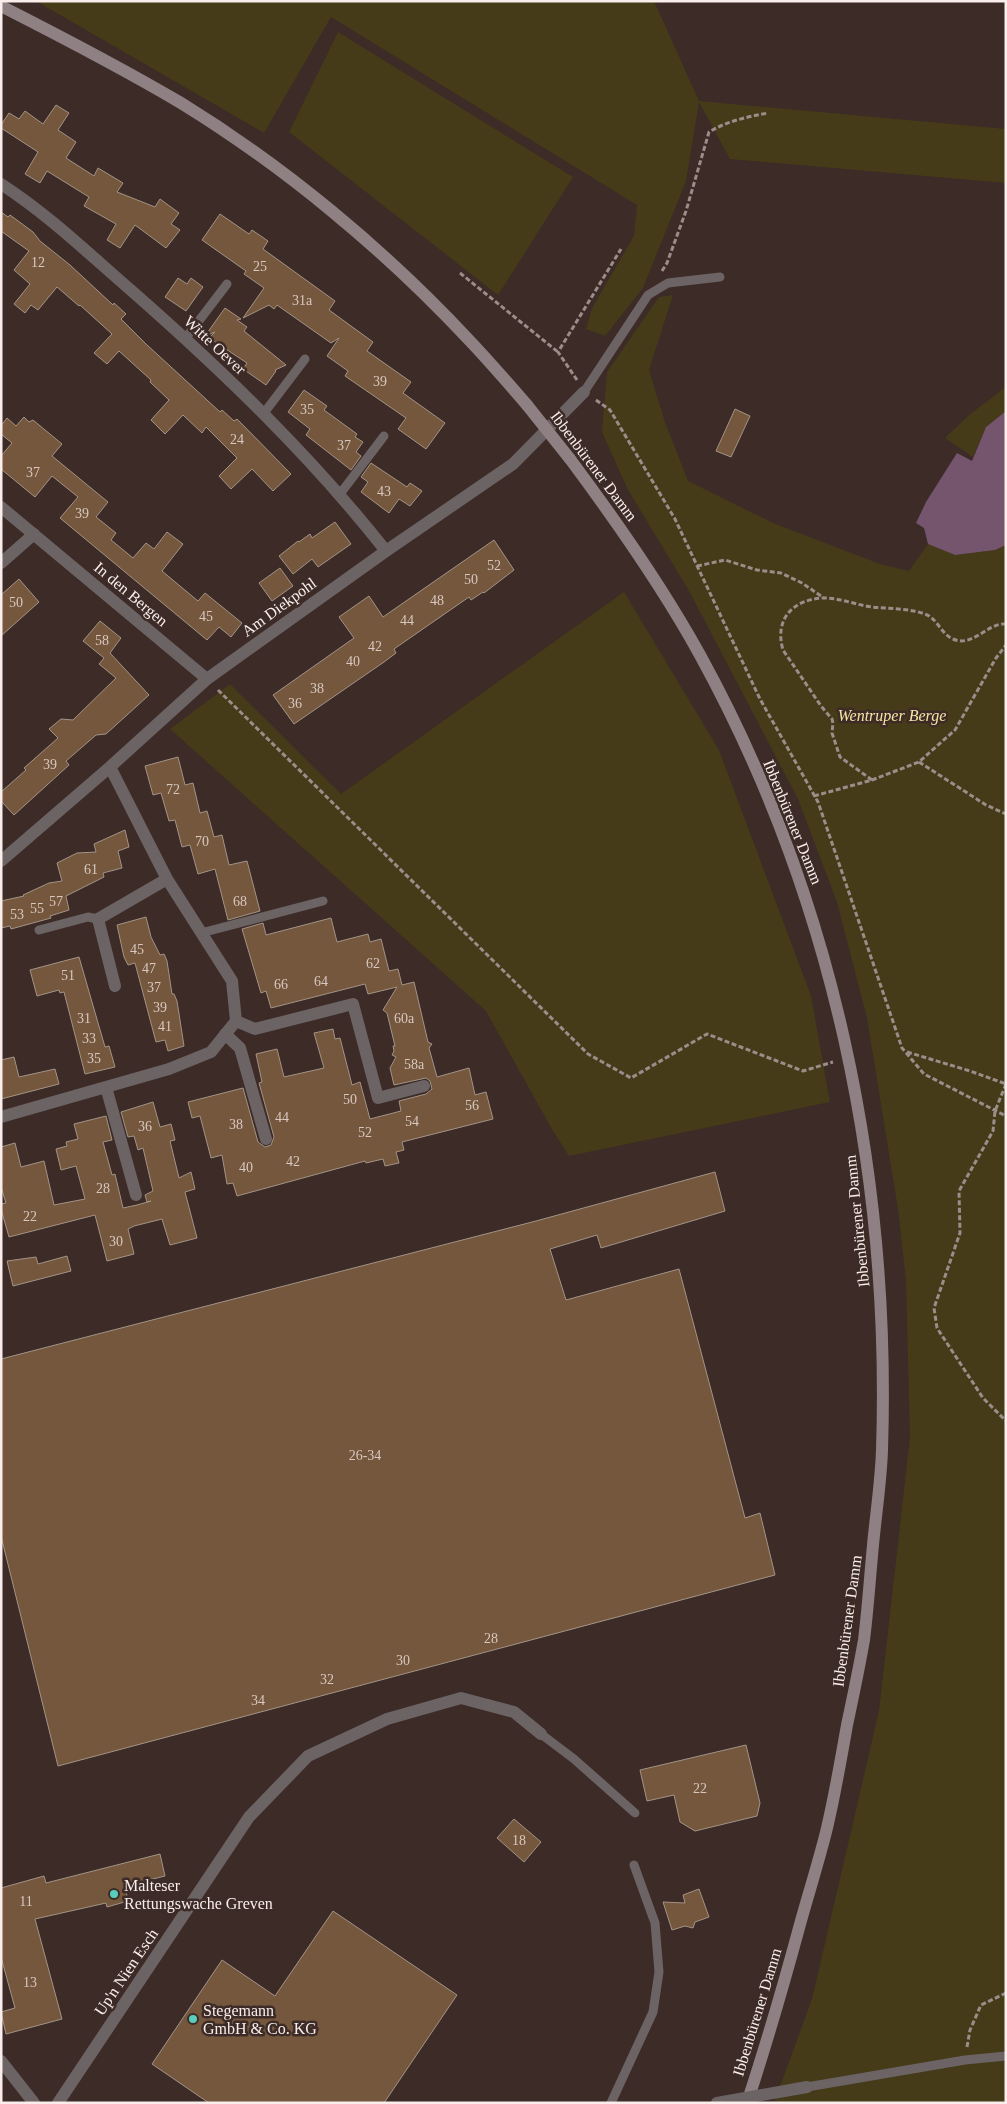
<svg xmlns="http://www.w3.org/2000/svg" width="1007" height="2104" viewBox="0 0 1007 2104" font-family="Georgia,serif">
	<rect width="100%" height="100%" fill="#3c2b27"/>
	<path fill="#453b18" d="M36,1H654L699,101L1006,129V183L730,159L699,102L686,181L643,288L605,336L586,329L592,308L634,236L637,205L331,17L264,133Z
		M338,32L573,177L498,295L289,132Z
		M673,295L649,370L665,422L688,481L773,523L880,564L909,571L928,544L955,555L995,550L1006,545V2103H774L812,1999L879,1711L910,1437L906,1280L898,1209L867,1018L837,902L798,799L688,589L628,490L602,432L607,372L659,297Z
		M1006,387V411L986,427L973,457L945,438L969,415Z
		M624,592L719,750L811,996L830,1102L569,1156L553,1131L486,1011L170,729L230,684L341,794Z"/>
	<path fill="#75556e" d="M1006,411V545L995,550L955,555L928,544L924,528L916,523L926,502L957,453L972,461L986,427Z"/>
	<path fill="#74573d" stroke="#a39487" d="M56,105L69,113L58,130L76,142L66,158L94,176L98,168L123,183L117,192L155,207L160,199L179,213L171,224L180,230L166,248L135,225L120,248L107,240L116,224L84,206L89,197L47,171L40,183L25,174L38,152L1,128V125L9,113L19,119L25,111L43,124Z
		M1,212L8,217L10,215L33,232L40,241L70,265L113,305L114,303L126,314L121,319L146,344L220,412L222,410L234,421L237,419L291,474L273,491L252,469L231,489L219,476L237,458L206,427L202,433L183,415L165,434L151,420L169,400L150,382L151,380L119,351L107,364L94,353L112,334L80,305L79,306L57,287L38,310L31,305L25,313L14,304L30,284L14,270L29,251L1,231Z
		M220,214L249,234L252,230L268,241L263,249L335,301L329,310L373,342L367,351L411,382L403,393L445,423L426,449L398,429L406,418L345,376L348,371L327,356L339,338L331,343L277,305L274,309L269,305L243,318L264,288L244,274L246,271L202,240Z
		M178,278L187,284L191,278L203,287L186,311L165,297Z
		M225,308L241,319L237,320L247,327L244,331L286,365L275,370L276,371L266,385L243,369L247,363L209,338L215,332L205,336Z
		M304,390L327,406L324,410L357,434L355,437L363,442L356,452L361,456L351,470L306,435L310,429L288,412Z
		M735,409L750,416L731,457L716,451Z
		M24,417L29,422L33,420L62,444L52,456L108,502L96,517L116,533L111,540L133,558L146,543L154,549L167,532L183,544L162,571L198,601L205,593L242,623L231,637L219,627L207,640L60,518L78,497L52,476L35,497L1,469V456L12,443L1,434V426L7,418L16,426Z
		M371,463L407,487L410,483L422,491L410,506L399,499L389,513L361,492L368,482L361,477Z
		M335,522L351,544L318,567L312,559L293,574L279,556L298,541L299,542L310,534L312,538Z
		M494,540L514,570L484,593L483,592L471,600L469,597L394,649L396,653L384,662L294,724L273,695L354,638L339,617L369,596L383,617Z
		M280,568L293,586L272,601L259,583Z
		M19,579L39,602L1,636V595Z
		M100,621L121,638L110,653L149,695L106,734L96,735L66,761L69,765L14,815L1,801V792L26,770L24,768L58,738L49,729L61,719L73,720L116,678L99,664L104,658L83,641Z
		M178,757L185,785L193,783L200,813L207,811L214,837L222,835L229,865L247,861L260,911L228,920L215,869L198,874L190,845L182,847L175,820L169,821L161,793L153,795L145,766Z
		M125,830L129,847L118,851L122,868L103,873L104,877L66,896L69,910L50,916L51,918L11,929L10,926L1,928V901L24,896L23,895L49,883L62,881L57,863L77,853L96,852L94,844Z
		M146,917L151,937L160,955L164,954L167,961L172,994H174L177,1001L184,1046L168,1051L165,1040L156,1042L135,963L128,965L124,957L117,925Z
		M331,918L337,942L368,934L370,942L381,939L389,971L398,969L402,985L414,982L428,1042L432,1044L429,1048L437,1077L469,1068L475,1095L486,1092L493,1119L402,1142L404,1150L396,1152L399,1163L385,1166L383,1159L366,1163L365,1161L237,1196L233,1183L227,1184L222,1155L211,1158L200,1116L192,1118L188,1102L243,1088L258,1142L265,1147L271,1145L274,1137L259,1083L262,1082L256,1054L277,1049L284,1077L324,1068L314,1033L333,1029L335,1039L340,1038L352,1085L360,1082L370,1119L401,1111L399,1101L426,1094L432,1089L430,1081L426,1078L394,1085L390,1068L396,1057L392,1055L394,1051L393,1046H395L387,1013L383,1010L397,987L368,994L365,984L271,1008L266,991L261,993L242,929L263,923L266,935Z
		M79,957L105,1047L109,1046L115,1067L85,1074L64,992L60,993L59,990L37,996L30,970Z
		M14,1057L19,1077L55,1069L59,1084L1,1099V1060Z
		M153,1102L160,1127L171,1124L175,1140L170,1141L179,1178L191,1172L195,1189L185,1192L197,1238L170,1245L162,1219L134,1226L128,1229L134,1254L107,1261L95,1215L9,1237L1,1209V1204L6,1203L1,1187V1147L15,1143L21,1167L44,1161L54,1205L85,1199L76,1166L61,1170L56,1149L67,1146L66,1142L78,1139L74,1124L106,1116L112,1140L103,1142L112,1175L115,1174L123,1208L137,1205L151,1201L147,1202L145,1195L153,1191L143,1148L138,1150L134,1136L128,1137L121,1112Z
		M715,1172L725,1211L601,1248L597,1235L550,1249L566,1300L679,1269L745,1518L760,1513L775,1575L58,1766L1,1536V1359L536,1221Z
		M67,1256L71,1271L13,1286L7,1261L36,1257L38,1264Z
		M746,1745L760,1803L757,1816L695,1831L680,1822L674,1795L647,1801L640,1770Z
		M514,1819L541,1842L524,1862L497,1838Z
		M160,1854L165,1876L125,1886L128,1901L107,1907L106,1903L35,1919L62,2019L6,2034L1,2012L15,2008L1,1957V1888L44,1876L46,1883Z
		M699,1889L709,1917L695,1922L693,1928L685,1926L672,1930L663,1902L685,1903L683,1895Z
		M333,1911L457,1995L384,2103H209L152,2064L222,1960L275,1996Z"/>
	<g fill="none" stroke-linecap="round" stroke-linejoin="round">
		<path stroke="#9b8d8a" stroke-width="3" stroke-dasharray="5 2.5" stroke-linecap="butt" d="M662,271L667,263L686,211L709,132C727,121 747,117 768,113
			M460,273L558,352
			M577,380L558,352L621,249
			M596,400L610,410L675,519L760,699L818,802L902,1048L924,1074L1006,1116
			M697,566L725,560L757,570L781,573L802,583L824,598
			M218,690L588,1054L631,1078L707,1034L803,1071L833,1062
			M919,762L986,805L1006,814
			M872,780L840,757L832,733L833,723L832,719L821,706L783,650C774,619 793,599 824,598C841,598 856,605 872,607C890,609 908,608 925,614C937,618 941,634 953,639C973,648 988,622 1006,624
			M814,796L872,780L919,762L955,730L996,658L1006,645
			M907,1052L970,1071L1006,1084
			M1006,1084L995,1111L993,1131L959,1191L960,1233L934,1308L937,1328L983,1398L1006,1421
			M967,2047L970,2030L981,2005L1006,1993"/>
		<path stroke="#6c6365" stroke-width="9" d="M185,339L227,284
			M584,392L648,295L668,283L720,277
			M264,413L305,359
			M340,494L384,436
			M39,930L88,917L98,919
			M201,933L323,901
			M541,1734L574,1759L635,1813
			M807,2087L965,2060L1006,2056
			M611,2103L653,2012L659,1972L655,1923L634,1865"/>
		<path stroke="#6c6365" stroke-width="12" d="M1,184C49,215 90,255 133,292C224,372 311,456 386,551
			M1,507L207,679
			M1,563L34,534
			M1,861L110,767L207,679L386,551L513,464L584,392
			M115,986L98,919L167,879
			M236,1021L255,1029L353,1004L378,1098L424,1086
			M225,1034L240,1048L266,1139
			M106,1087L136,1195
			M1,1117L169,1069L211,1052L236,1021L232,981L167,879L110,767
			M1,2061L34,2103
			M58,2103L249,1817L308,1756L387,1719L461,1698L514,1712L541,1734"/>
		<path stroke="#8e8083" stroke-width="12" d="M1,6C62,37 122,68 181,103C285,167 385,250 469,340C489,361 508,383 527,405
			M570,459C617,522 662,586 700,655C833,897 891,1174 882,1450C881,1481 876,1513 873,1545C870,1576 868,1608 864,1640C859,1668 853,1697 847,1725C841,1759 835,1794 827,1828C819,1861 808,1895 799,1928C783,1987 766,2045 747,2103"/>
		<path stroke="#6c6365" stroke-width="12" d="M717,2103L807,2087"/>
		<path stroke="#8e8083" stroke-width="12" d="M527,405L570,459"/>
	</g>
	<g fill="#5acebd" stroke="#3c2b27" stroke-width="2">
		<circle cx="114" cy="1894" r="5"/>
		<circle cx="193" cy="2019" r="5"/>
	</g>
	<g text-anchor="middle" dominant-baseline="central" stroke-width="5" stroke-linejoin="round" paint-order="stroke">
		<g font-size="14" fill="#d8c8c0">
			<text x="38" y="262">12</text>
			<text x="260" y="266">25</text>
			<text x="302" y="300">31a</text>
			<text x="380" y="381">39</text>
			<text x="307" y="409">35</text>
			<text x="237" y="439">24</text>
			<text x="344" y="445">37</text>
			<text x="33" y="472">37</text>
			<text x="384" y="491">43</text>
			<text x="82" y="513">39</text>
			<text x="494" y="565">52</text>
			<text x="471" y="579">50</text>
			<text x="437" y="600">48</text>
			<text x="16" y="602">50</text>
			<text x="206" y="616">45</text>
			<text x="407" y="620">44</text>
			<text x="102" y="640">58</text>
			<text x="375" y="646">42</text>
			<text x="353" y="661">40</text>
			<text x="317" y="688">38</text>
			<text x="295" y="703">36</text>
			<text x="50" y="764">39</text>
			<text x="173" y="789">72</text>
			<text x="202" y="841">70</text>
			<text x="91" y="869">61</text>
			<text x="56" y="901">57</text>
			<text x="240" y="901">68</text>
			<text x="37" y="908">55</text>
			<text x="17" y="914">53</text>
			<text x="137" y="949">45</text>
			<text x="373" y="963">62</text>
			<text x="149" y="968">47</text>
			<text x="68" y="975">51</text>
			<text x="321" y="981">64</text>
			<text x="281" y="984">66</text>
			<text x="154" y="987">37</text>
			<text x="160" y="1007">39</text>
			<text x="84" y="1018">31</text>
			<text x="404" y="1018">60a</text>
			<text x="165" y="1026">41</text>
			<text x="89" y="1038">33</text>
			<text x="94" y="1058">35</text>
			<text x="414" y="1064">58a</text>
			<text x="350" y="1099">50</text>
			<text x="472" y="1105">56</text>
			<text x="282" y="1117">44</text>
			<text x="412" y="1121">54</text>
			<text x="236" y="1124">38</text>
			<text x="145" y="1126">36</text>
			<text x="365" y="1132">52</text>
			<text x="293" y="1161">42</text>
			<text x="246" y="1167">40</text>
			<text x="103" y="1188">28</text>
			<text x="30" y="1216">22</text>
			<text x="116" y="1241">30</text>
			<text x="365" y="1455">26-34</text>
			<text x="491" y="1638">28</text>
			<text x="403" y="1660">30</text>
			<text x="327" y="1679">32</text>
			<text x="258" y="1700">34</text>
			<text x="700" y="1788">22</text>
			<text x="519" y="1840">18</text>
			<text x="26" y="1901">11</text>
			<text x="30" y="1982">13</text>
		</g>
		<g font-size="16" fill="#f9eeeb" stroke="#3c2b27">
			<text transform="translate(215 345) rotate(43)">Witte Oever</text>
			<text transform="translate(594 466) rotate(53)">Ibbenbürener Damm</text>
			<text transform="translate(131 594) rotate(40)">In den Bergen</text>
			<text transform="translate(279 607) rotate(-36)">Am Diekpohl</text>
			<text transform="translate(793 822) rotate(68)">Ibbenbürener Damm</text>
			<text transform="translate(857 1221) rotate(-96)">Ibbenbürener Damm</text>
			<text transform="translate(847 1621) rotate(-82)">Ibbenbürener Damm</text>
			<text transform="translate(126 1972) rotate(-56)">Up'n Nien Esch</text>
			<text transform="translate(757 2012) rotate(-73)">Ibbenbürener Damm</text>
		</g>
		<g font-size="16" font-style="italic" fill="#f7e4a3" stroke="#3c2b27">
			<text x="892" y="715">Wentruper Berge</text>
		</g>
		<g font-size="16" fill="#f9eeeb" stroke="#3c2b27" text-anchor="start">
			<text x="124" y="1885">Malteser<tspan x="124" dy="18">Rettungswache Greven</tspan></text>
			<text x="203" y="2010">Stegemann<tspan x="203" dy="18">GmbH &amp; Co. KG</tspan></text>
		</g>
	</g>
	<rect width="1007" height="2104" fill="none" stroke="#f9eeeb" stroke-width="5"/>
</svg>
